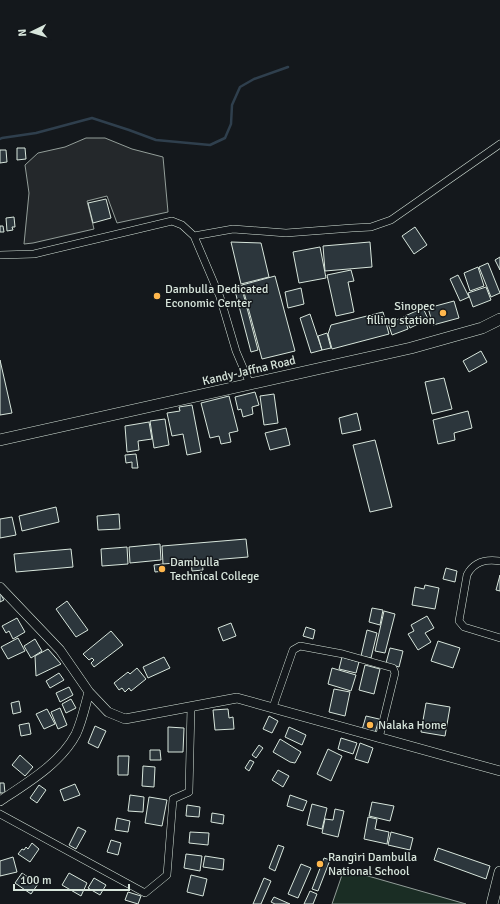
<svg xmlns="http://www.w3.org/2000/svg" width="500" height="904" viewBox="0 0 500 904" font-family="Signika,sans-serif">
	<rect width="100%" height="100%" fill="#14181c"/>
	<path fill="#1a2d24" stroke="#939e99" d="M347,870L466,904H332L342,875Z"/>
	<path fill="#24282b" stroke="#939e99" d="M86,138H105L132,149L163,157L168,212L117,223L107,196L87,201L94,229L33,243L24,244L29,193L25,165L38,153L65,147Z"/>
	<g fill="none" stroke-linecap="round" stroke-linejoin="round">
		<path stroke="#2f3f4d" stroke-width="2.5" d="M0,139L2,138L36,133L92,118L129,130L156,140L210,145L225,138L231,124L232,105L240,87L254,79L288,67"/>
	</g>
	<path fill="#2c363c" stroke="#d8e6dc" d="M17,148H25L26,159L17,160Z
		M0,150H6L7,162L0,163Z
		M106,199L111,218L93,223L88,203Z
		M14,217L15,227H12L13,230L7,231L6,218Z
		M0,226H3L4,232H0Z
		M415,227L427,245L414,254L402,236Z
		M231,242L261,243L269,277L241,284Z
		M370,242L372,267L325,271L323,246Z
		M320,247L326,278L299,283L293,252Z
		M500,257V270L495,260Z
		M488,263L500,293L491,297L479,267Z
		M478,267L484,286L470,291L464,273Z
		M351,270L354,281L348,282L354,312L336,316L327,275Z
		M458,275L469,297L460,301L450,279Z
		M275,276L295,351L262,359L242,285Z
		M241,285L258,350L251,352L234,287Z
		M486,287L491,300L473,307L468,293Z
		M301,288L304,304L288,308L285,292Z
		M454,301L459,318L433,325L428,308Z
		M423,308L429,321L423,324L422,322L410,328L405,316Z
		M383,312L389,334L332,349L328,334L331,325Z
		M310,314L322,350L311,353L300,318Z
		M404,317L408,329L392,335L388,323Z
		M327,333L331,348L322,350L318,336Z
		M481,351L487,362L469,372L463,361Z
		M0,360L12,413L0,415Z
		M444,378L452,409L432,414L425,382Z
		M255,392L259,405L252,407L253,414L243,417L241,409L238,410L235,397Z
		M274,394L278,423L264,425L260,396Z
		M229,396L238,431L229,433L231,442L221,444L219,436L210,438L201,403Z
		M192,405L201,452L187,455L183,434L172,436L167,413L180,411L179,407Z
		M468,411L472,428L454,433L455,440L438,444L433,420Z
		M357,413L361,430L342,434L339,418Z
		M165,419L169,445L154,448L150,421Z
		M149,422L152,439L138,441L139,450L127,452L125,426Z
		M286,428L290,445L270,450L265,433Z
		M375,440L392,507L370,512L353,445Z
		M136,454L138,468H132V462L126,463L125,455Z
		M56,507L59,522L22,531L19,516Z
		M119,514L120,529L98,530L97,516Z
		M12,517L16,535L0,538V519Z
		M246,539L248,557L163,564L162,546Z
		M160,544L161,560L130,563L129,547Z
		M127,547L128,564L102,566L101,549Z
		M71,549L73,567L16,572L14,554Z
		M202,561L203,570L192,571L191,562Z
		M163,564L164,571L155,572L154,565Z
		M446,568L457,571L455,582L443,579Z
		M500,575V591L496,590Z
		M425,585L439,588L435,609L412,605L415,587L424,589Z
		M0,593L4,600L0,602Z
		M67,601L88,630L76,637L56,609Z
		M372,608L383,610L380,625L369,622Z
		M384,611L395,614L385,653L375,651Z
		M427,616L434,628L425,633L431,642L418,650L408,634L414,631L411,625Z
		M17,618L25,632L13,639L9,631L6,633L2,626Z
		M231,623L236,636L223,641L218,628Z
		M306,627L315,630L313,639L303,636Z
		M367,630L377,633L371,658L361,656Z
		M111,631L123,645L94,667L91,663L94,660L92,658L89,660L83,654Z
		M18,638L25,651L8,659L1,647Z
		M35,639L42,651L31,658L24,646Z
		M438,641L460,648L453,668L431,661Z
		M390,648L403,651L399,667L386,663Z
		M48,649L61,664L36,676L35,656Z
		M164,657L170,668L148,678L143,667Z
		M342,657L359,662L356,673L339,669Z
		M365,665L380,669L374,694L359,690Z
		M137,668L146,679L131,691L129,688L125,692L122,688L119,690L114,683L128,672L130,674Z
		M332,668L356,675L351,691L328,684Z
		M59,673L64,680L50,688L46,681Z
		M69,687L73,695L60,702L56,693Z
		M334,689L350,692L345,716L329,712Z
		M71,699L76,708L66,713L62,704Z
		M19,701L21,712L13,714L11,703Z
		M426,703L450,707L445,736L421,732Z
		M60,708L67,725L58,729L51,712Z
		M47,709L55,724L44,729L36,714Z
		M228,709L229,718L233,717L234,729L215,730L213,710Z
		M269,716L278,721L272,733L263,729Z
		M366,716L379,719L375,733L362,730Z
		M29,723L31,734L21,736L19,725Z
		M95,726L106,731L98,748L88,743Z
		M168,727L184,728L183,752H168Z
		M289,727L306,735L302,745L285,737Z
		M341,738L357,743L353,754L338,749Z
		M280,739L301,752L295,763L290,762L273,752Z
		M360,743L373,748L368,763L355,759Z
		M259,745L263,748L256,758L252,755Z
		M328,749L342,756L331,781L317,774Z
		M150,750H160L161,760H150Z
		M20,755L33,767L25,776L12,765Z
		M118,756H129L128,775H118Z
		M250,760L254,762L249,771L245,768Z
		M143,766L155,767L154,787L142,786Z
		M278,770L289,776L283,787L272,780Z
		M0,783H4L5,793H0Z
		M75,784L80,795L64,801L60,790Z
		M39,785L46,790L37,803L30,798Z
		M130,795L144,797L143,812L128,811Z
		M290,795L307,801L303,811L287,806Z
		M149,797L167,800L162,826L145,823Z
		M372,802L394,806L390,821L369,816Z
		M312,804L327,808L322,829L307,825Z
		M187,805L200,807L199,817L186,816Z
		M335,809L344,811L338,837L322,833L325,819L333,820Z
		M212,813L224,815L223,824L211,822Z
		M368,817L377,819L375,829L389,832L387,844L364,839Z
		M117,818L130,821L128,832L115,830Z
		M78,827L86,831L76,849L69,845Z
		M190,832L209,833L208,845L189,843Z
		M391,832L413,838L410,850L388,845Z
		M111,840L121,843L118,855L107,852Z
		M32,843L39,849L30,862L18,854L22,849L24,850L26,847L28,849Z
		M278,845L284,847L275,871L269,868Z
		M438,848L490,866L486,879L434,860Z
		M186,854L202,856L200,871L184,868Z
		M205,856L224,859L223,870L203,867Z
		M13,857L17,872L0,876V861Z
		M324,858L330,860L318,891L312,889Z
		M301,864L311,868L298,898L288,894Z
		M22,873L38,884L31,894L15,883Z
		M69,873L87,883L81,896L62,885Z
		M191,875L207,879L203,896L187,892Z
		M94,878L106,885L100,895L88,888Z
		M264,878L271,881L261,904H253Z
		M310,891L317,894L313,904H304Z
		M128,892L141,896L138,904L125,900Z
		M274,897L290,904H275L271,902Z"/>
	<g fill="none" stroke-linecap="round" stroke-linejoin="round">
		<g stroke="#d8e6dc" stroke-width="8">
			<path id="minor" d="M194,236L220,297L236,351L250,384
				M0,255L34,254L172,221L182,225L194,236L233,229L286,233L352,228L371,227L391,220L500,144
				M500,561C486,559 474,561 467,575L459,621L464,627L500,638
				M273,707L293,650L300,646L343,654L393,668L395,673L379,738
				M0,814L145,893L167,875L173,799L189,792L191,707"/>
		</g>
		<g stroke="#d8e6dc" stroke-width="10">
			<path id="tertiary" d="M0,587L60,650L89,692C85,706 82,721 76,734C61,763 27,783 0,801
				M89,692L108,712L125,719L237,698L500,771"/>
		</g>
		<g stroke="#d8e6dc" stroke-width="12">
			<path id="primary" d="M492,904L500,872"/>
		</g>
		<g stroke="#d8e6dc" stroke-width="12">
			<path id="trunk" d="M0,440L411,348L482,328L500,319"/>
		</g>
		<use href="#minor" stroke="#14181c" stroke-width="7"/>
		<use href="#tertiary" stroke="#14181c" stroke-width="9"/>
		<use href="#primary" stroke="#14181c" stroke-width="11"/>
		<use href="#trunk" stroke="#14181c" stroke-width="11"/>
	</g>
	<g fill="#ffb74d" stroke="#14181c" stroke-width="1.5">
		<circle cx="157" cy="296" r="4"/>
		<circle cx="443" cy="313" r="4"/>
		<circle cx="162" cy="569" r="4"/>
		<circle cx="370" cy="725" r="4"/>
		<circle cx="320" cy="864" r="4"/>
	</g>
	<g text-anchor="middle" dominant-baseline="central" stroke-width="3" stroke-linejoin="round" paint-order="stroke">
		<g font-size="12" fill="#d8e6dc" stroke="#14181c" text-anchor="start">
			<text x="165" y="289">Dambulla Dedicated<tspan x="165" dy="14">Economic Center</tspan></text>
			<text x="435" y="306" text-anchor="end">Sinopec<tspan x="435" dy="14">filling station</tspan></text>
			<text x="170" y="562">Dambulla<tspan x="170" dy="14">Technical College</tspan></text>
			<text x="378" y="725">Nalaka Home</text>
			<text x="328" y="857">Rangiri Dambulla<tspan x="328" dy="14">National School</tspan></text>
		</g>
		<g font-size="12" fill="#d8e6dc" stroke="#14181c">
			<text transform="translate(249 371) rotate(-13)">Kandy-Jaffna Road</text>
		</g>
	</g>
	<g transform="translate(32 32) rotate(265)" stroke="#14181c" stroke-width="3" paint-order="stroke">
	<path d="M0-3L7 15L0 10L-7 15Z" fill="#d8e6dc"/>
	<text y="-6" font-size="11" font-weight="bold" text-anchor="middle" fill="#d8e6dc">N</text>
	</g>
	<path d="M14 884v6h115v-6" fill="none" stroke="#d8e6dc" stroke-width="2"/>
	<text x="20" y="884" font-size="12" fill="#d8e6dc" stroke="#14181c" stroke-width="3" paint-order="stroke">100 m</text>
</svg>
